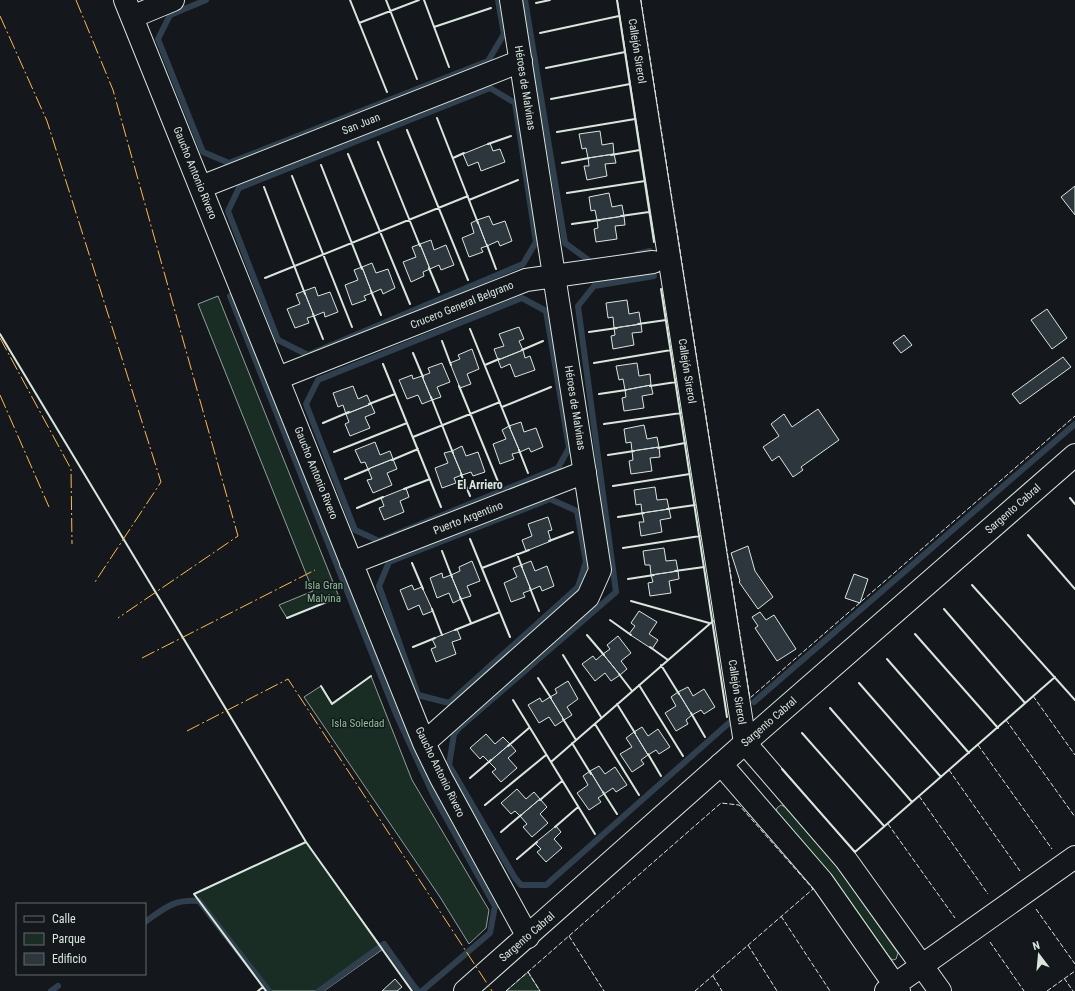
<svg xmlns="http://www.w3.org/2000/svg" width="1075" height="991" viewBox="0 0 1075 991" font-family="'Roboto Condensed',sans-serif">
	<rect width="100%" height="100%" fill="#14181c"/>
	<path fill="#1a2d24" stroke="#939e99" d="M218,296L339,597L287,618L279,605L313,591L198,304Z
		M371,676L412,780L489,910L486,928L469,944L440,897L304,697L321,686L332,703Z
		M781,805L785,807L837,867L898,953L896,959L893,960L890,958L829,872L776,812L777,808Z
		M306,842L383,949L324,991H266L194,894Z
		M528,972L540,991H506Z"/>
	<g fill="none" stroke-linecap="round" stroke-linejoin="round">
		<path stroke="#2f3f4d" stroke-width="6" d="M206,0L170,15L158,39L203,152L229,163L488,61L504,34L498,0
			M525,0L565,243L591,262H595
			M490,88L515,103L536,242L523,264L308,355L278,340L228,211L239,188Z
			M637,254L650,251
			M654,276L594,286L578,306L616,592L459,728L454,734L449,765L515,878L521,885H546L730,722
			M230,296L396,714L433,794L495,906L490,933L422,991
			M522,298L546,311L569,448L558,468L379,541L355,530L306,404L318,380Z
			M550,499L577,511L586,562L578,587L449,703L418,695L379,586L389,562Z
			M754,702L1075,424
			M145,922C165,908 173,899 199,901L269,991
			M51,991L58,986
			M319,991L384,944L413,985L418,991"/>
	</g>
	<path fill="#2c363c" stroke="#d8e6dc" d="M600,131L602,145L613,143L614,154L588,158L586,148L582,149L579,134Z
		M490,143L493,151L500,149L505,162L481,171L478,162L468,166L463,154Z
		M614,154L616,163L605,164L607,176L587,180L584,166H589L588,158Z
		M1075,186V215L1061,197Z
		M609,193L612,207L622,205L624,216L597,220L595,210L591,211L589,197Z
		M489,216L493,225L505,221L512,241L500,246L498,241L487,246L477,220Z
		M624,216L625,225L615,226L617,239L596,242L594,229L598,228L597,220Z
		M477,220L487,246L481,248L483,252L469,257L462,238L474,233L471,223Z
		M431,240L434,250L446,245L454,265L441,270L439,265L430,269L420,244Z
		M420,244L430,269L423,272L424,276L411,282L403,262L416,257L412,247Z
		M372,263L376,273L388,269L395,288L383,294L381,289L372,293L362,267Z
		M362,267L372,293L364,296L366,300L352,305L345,285L358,280L354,270Z
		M315,287L318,296L330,292L338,312L325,317L324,312L314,316L304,291Z
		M304,291L314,316L307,318L309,323L295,328L287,309L300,304L296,294Z
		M627,300L629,314L639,312L641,324L614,328L613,317L608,318L606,303Z
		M1047,309L1067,338L1052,349L1031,320Z
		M641,324L642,332L632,333L634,345L613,349L611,336L615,335L614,328Z
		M519,327L524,339L519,341L523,350L498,360L494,349L504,346L499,334Z
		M904,335L912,345L901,353L893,343Z
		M472,349L479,369L467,374L471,384L460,388L450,363L460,359L458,355Z
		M523,350L525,358L530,356L535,370L515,377L510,364L501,368L498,360Z
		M1063,357L1071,367L1020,404L1012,394Z
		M442,363L450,382L437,387L441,397L432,400L422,376L430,373L428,368Z
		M637,363L639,376L650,374L651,385L625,390L623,379L619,380L616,366Z
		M412,375L413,379L422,376L432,400L422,404L418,395L407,399L399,380Z
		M651,385L653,394L642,396L644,408L624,411L622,398L626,397L625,390Z
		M353,386L358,399L367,395L371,404L346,414L343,405L338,407L333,393Z
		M371,404L375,413L365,417L370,428L350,436L345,424L349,422L346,414Z
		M818,409L839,440L801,467L803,470L793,477L779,456L772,461L763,447L779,436L771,424L784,414L792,427Z
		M521,422L524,432L536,428L543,447L531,452L529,448L520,452L509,426Z
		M644,425L647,439L657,437L659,447L632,451L631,442L626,443L624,429Z
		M509,426L520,452L512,454L514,459L500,464L493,444L506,439L502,430Z
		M375,442L380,455L390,451L393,459L368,469L365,462L361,463L355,450Z
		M462,446L466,456L478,452L485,472L473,476L471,472L462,475L452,451Z
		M659,447L660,457L650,458L652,471L631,474L629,461L633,460L632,451Z
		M452,451L462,475L454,478L456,483L442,488L435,468L448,463L444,453Z
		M393,459L397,469L387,473L392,485L373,493L367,480L372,479L368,469Z
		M655,487L657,500L667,499L669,509L642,513L641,504L636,505L634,490Z
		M406,488L409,497L400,501L404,512L384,520L379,508L384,506L381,498Z
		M669,509L671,518L660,520L662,532L641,536L639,522H644L642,513Z
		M548,517L552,530L548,531L551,541L526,551L522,540L532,536L528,524Z
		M748,546L755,571L773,597L758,609L739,582L740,581L731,553Z
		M664,548L666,561L676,560L678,571L651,575L650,565H645L643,551Z
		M472,561L480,581L467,586L471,596L461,599L451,575L460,571L459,567Z
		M531,561L535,571L547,566L554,586L542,591L540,586L531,590L521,565Z
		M521,565L531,590L523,593L525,597L511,602L504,583L517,577L513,568Z
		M678,571L679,579L669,581L671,593L650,596L648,583L653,582L651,575Z
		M442,573L443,578L451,575L461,599L453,603L449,593L437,598L430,578Z
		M854,574L868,579L860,603L845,598Z
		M412,585L414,590L422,587L433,611L423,615L419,605L408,610L400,590Z
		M639,611L657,622L649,634L658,640L652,649L629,634L635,626L631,623Z
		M760,612L766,620L774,615L796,649L777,661L755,628L758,626L752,617Z
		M457,629L461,639L452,642L456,654L436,662L431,649L436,647L432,639Z
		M618,636L631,653L621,661L627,669L620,675L603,654L610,649L607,645Z
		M603,654L620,675L611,681L605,673L595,681L582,664L593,656L596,660Z
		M568,681L578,699L567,707L572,715L564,720L550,697L557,693L555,689Z
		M688,687L693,696L704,689L715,707L704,714L701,710L692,715L678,692Z
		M678,692L692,715L686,720L688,724L676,731L665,713L676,706L671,697Z
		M550,697L564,720L555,726L549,717L539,723L528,705L540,698L542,702Z
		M642,727L648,736L658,729L670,747L659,754L656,750L648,755L634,732Z
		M634,732L648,755L641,760L644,764L632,772L620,754L632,747L626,738Z
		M486,734L495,744L503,737L510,744L489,762L483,756L480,759L470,748Z
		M510,744L516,751L508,758L517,768L501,782L492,772L496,769L489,762Z
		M599,766L605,774L615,767L627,785L616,792L613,788L604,794L590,771Z
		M590,771L604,794L598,798L601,802L589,810L577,793L588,785L583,776Z
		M517,789L526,799L534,792L540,799L520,816L515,811L511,814L501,803Z
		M540,799L547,807L540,814L548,823L532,837L523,827L527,824L520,816Z
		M556,826L561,832L554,839L562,848L546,862L537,852L541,849L535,843Z
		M395,979L402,987L397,991H382Z"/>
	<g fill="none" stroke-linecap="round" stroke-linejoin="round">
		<g stroke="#d8e6dc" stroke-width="24">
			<path id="minor" d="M125,0L424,743L441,778L528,937
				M629,0L745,743L846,860L940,991
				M132,17L173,0
				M201,187L521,61
				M278,378L526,280L653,262
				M351,563L585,472
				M424,743L588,597L600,570L511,0
				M721,764L822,881L899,991
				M886,991L1075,857"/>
		</g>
		<g stroke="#d8e6dc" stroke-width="24">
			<path id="major" d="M465,991L745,743L1075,455"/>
		</g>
		<use href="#minor" stroke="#14181c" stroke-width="22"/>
		<use href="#major" stroke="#14181c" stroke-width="22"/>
		<path stroke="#d8e6dc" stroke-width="1" stroke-dasharray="5 2" stroke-linecap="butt" d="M641,0L750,698L1075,416
			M1033,696L1075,755
			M1006,720L1075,817
			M978,745L1052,849
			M949,770L1020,871
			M919,796L988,894
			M888,824L955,918
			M1036,909L1075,964
			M781,916L830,991
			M569,936L604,991
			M990,942L1024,991
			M748,945L777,991
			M528,972L540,991
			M713,976L722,991
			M1064,978L1073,991
			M506,991L721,803L739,805L813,889L695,991
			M1047,991L1075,971"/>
		<path stroke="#d8e6dc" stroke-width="2" d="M350,0L387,92
			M386,0L417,79
			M424,0L449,67
			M617,0L654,242
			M536,3L550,0
			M359,23L419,0
			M434,27L491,8
			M540,33L619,16
			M546,68L625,52
			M551,99L630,84
			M437,118L478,223
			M407,130L468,280
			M557,132L635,119
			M378,142L420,246
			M488,144L511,136
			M348,154L410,304
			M611,155L640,150
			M453,158L464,153
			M562,163L589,158
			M321,165L362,269
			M292,176L352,327
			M264,187L305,294
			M567,193L645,181
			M469,200L518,180
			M621,216L649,212
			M572,224L600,220
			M487,245L496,269
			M429,268L439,292
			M265,278L468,196
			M661,289L727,717
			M371,291L381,315
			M313,314L323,339
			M638,324L666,320
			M470,329L510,428
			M589,332L617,328
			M0,334L306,842L194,894L266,991
			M442,341L451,365
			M522,350L543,341
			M413,353L423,377
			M594,363L671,350
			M383,364L441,507
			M485,365L499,359
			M459,386L499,484
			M650,386L676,382
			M599,394L626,390
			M431,397L453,453
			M369,404L395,394
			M502,407L551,387
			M323,423L349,412
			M604,424L681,413
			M413,437L500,402
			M658,448L685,443
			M519,450L528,473
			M334,452L407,423
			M608,455L634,451
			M392,460L418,449
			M461,474L470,496
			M345,479L369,469
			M613,486L690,474
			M404,489L430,479
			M1070,498L1075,504
			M357,508L383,497
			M667,509L695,505
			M618,517L644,513
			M1028,535L1075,589
			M470,539L510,637
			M549,541L573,532
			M623,548L700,536
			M442,551L452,577
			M517,554L522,567
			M412,563L423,589
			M482,568L529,550
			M675,571L704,567
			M628,579L654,575
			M972,585L1075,700
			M530,588L539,611
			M460,597L471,623
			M631,601L709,623
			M432,609L442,635
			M944,609L1025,703
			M287,618L339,597
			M610,620L631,635
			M455,630L500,612
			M915,634L998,728
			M587,635L604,655
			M413,647L435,638
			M650,647L668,660
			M563,655L601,717
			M887,659L969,753
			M661,665L679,694
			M619,674L632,691
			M538,678L551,698
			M859,683L941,777
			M639,685L683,756
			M321,686L332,704L371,676
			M513,700L595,834
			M617,704L635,733
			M830,708L912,802
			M691,713L705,737
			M563,719L576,740
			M595,724L639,795
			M802,733L884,826
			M572,743L591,774
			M508,746L529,728
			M648,754L661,776
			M551,762L713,621
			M782,769L855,852L1055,677
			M470,778L491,760
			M603,792L617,814
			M540,800L562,781
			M485,805L546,755
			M555,827L578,807
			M501,832L521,815
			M306,842L412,991
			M517,859L537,842
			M258,991L263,987"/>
		<path stroke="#ffb74d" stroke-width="1" stroke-dasharray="14 3 2 3" stroke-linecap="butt" d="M76,0L113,90L238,536L118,618
			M0,16L47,121L161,482L95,582
			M0,338L71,469L72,544
			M0,395L49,507
			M142,658L315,570
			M187,731L288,679L492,991"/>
	</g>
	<g text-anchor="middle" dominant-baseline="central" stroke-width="3" stroke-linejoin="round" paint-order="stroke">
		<g font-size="11" fill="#d8e6dc" stroke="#14181c">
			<text transform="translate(637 51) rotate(81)">Callejón Sirerol</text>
			<text transform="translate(525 88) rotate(81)">Héroes de Malvinas</text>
			<text transform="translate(361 124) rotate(-22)">San Juan</text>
			<text transform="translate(195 173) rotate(68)">Gaucho Antonio Rivero</text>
			<text transform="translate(462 305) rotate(-22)">Crucero General Belgrano</text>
			<text transform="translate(687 371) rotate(81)">Callejón Sirerol</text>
			<text transform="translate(575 408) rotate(81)">Héroes de Malvinas</text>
			<text transform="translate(316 473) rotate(68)">Gaucho Antonio Rivero</text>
			<text transform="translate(1013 509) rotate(-41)">Sargento Cabral</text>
			<text transform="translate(468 518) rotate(-21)">Puerto Argentino</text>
			<text transform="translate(737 692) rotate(81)">Callejón Sirerol</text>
			<text transform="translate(769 722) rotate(-41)">Sargento Cabral</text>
			<text transform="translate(440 772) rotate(64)">Gaucho Antonio Rivero</text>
			<text transform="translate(527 937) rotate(-41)">Sargento Cabral</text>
		</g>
		<g font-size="11" fill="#8ac095" stroke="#14181c">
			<text x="324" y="585">Isla Gran<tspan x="324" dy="13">Malvina</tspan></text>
			<text x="358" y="723">Isla Soledad</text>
		</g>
		<g font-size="12" font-weight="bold" fill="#d8e6dc" stroke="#14181c">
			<text x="480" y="485">El Arriero</text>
		</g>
	</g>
	<rect x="16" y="903" width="130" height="72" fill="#14181c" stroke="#626a69"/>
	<rect x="24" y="916" width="20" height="6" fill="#14181c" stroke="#626a69"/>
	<text x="52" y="923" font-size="12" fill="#d8e6dc">Calle</text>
	<rect x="24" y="933" width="20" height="12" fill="#1a2d24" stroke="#626a69"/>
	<text x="52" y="943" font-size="12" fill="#d8e6dc">Parque</text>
	<rect x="24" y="953" width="20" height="12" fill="#2c363c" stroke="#626a69"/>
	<text x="52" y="963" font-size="12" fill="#d8e6dc">Edificio</text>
	<g transform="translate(1039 955) rotate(344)" stroke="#14181c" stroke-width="3" paint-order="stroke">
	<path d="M0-3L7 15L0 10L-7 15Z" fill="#d8e6dc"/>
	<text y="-6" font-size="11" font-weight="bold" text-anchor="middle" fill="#d8e6dc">N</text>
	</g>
</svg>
